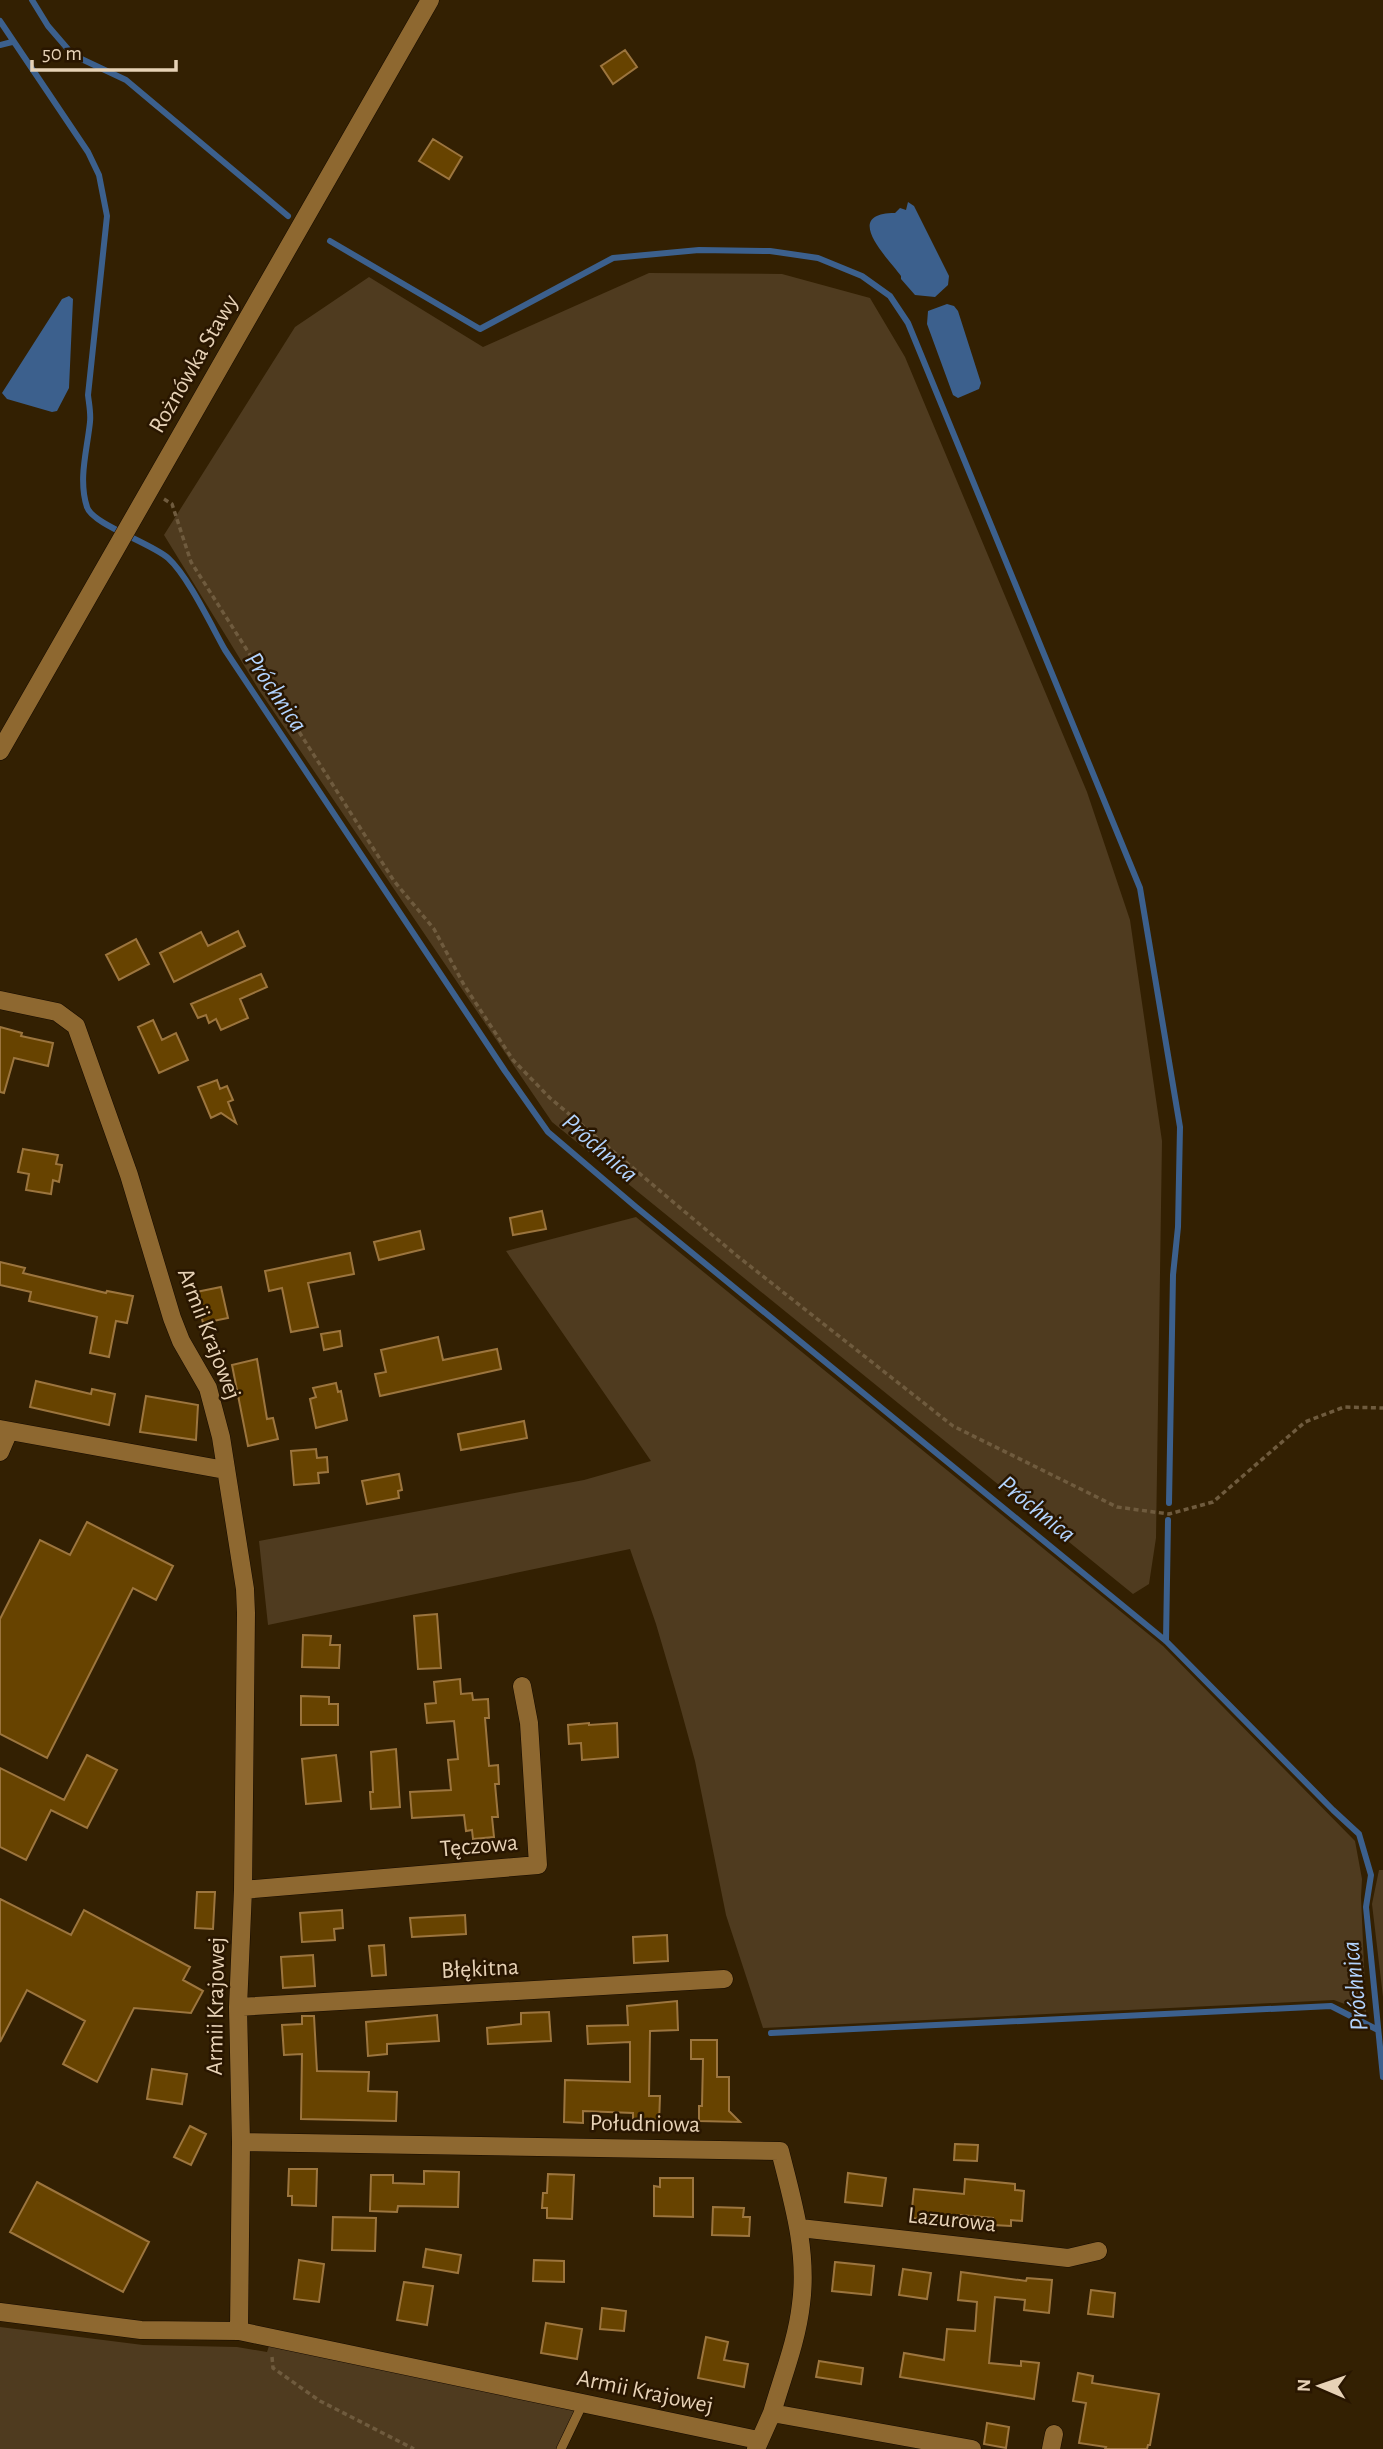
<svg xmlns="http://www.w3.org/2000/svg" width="1383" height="2449" viewBox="0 0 1383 2449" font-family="'Alegreya Sans',sans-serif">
	<rect width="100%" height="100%" fill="#332002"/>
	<path fill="#4f3b1f" d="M649,273L782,274L870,298L905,357L1087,792L1130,920L1162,1141L1156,1538L1149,1584L1133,1594L552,1122L259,690L164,535L295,327L369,277L483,347Z
		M636,1217L1163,1646L1355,1841L1362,1879L1361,1897L1366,2012L1334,2000L763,2028L726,1915L695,1761L678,1699L656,1624L630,1549L268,1625L259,1541L584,1480L651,1461L506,1251Z
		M1379,1870H1383V1997L1372,1904Z
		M0,2327L143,2345L237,2347L267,2352L269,2346L576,2410L556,2449H0Z"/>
	<path fill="#3c608d" d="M908,202L914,206L949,276L948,285L935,297L915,295L901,279V276C888,258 841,213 895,213L900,208L906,210Z
		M69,296L73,299L69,388L57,411L52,412L7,399L2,393L62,299Z
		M947,304L954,306L958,311L981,383L979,389L958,398L953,395L927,324L928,311Z"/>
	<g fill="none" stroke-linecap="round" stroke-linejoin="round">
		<path stroke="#3c608d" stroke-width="6" d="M32,0L48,26L73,55L126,80L288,216
			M0,21L88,152L99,175L107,216L88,395C89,404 91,413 90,422C87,451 78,479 87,507C92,524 151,543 168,558C188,576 211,625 225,650L505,1071L548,1132L636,1207L1166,1641L1333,1810L1359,1834L1371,1875L1366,1907L1383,2077
			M0,45L12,42
			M330,241L480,329L613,258L699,250L770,251L818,258L862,276L890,296L908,323L1140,888L1180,1127L1178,1227L1173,1275L1169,1503
			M1166,1641L1168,1520
			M771,2033L1331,2006L1378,2030"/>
	</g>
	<path fill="#674300" stroke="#9c753e" stroke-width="2" d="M625,50L637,67L613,84L601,66Z
		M433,139L462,157L449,179L419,161Z
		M238,931L245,946L174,982L160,953L201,932L208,946Z
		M136,939L149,964L119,980L106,955Z
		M261,974L267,987L240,999L248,1018L221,1030L216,1019L209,1023L206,1015L198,1018L191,1004Z
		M153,1020L162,1040L176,1033L188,1060L159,1073L138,1027Z
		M0,1027L22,1033L21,1036L53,1043L48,1066L14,1058L4,1093L0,1092Z
		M217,1080L220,1089L227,1086L233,1100L228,1102L236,1123L221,1113L211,1118L198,1087Z
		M23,1149L58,1155L56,1164L62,1165L59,1182L53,1180L51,1194L26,1190L29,1174L18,1172Z
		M542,1211L546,1229L513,1235L510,1218Z
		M420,1231L424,1249L379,1260L374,1242Z
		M350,1253L354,1274L308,1283L318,1327L291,1332L282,1288L269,1291L265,1271Z
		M0,1262L25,1268L23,1273L106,1293L107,1291L133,1296L127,1323L116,1321L109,1357L90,1353L97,1317L29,1301L31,1292L0,1285Z
		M221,1287L228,1318L203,1323L196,1292Z
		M340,1331L342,1346L324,1350L321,1334Z
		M438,1337L443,1360L497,1349L501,1369L380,1396L375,1374L386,1372L381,1350Z
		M257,1359L267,1419L273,1418L278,1439L248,1446L232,1365Z
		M36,1381L91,1394L92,1389L115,1394L109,1425L30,1407Z
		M336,1383L338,1392L341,1391L347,1420L316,1428L310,1399L316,1397L313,1388Z
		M146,1396L198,1405L196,1440L140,1432Z
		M524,1421L527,1438L461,1450L458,1434Z
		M316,1449L317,1458L327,1457L328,1472L318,1473L319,1483L294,1485L291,1451Z
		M399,1474L402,1490L398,1491L399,1498L367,1504L362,1481Z
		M87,1522L173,1566L156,1600L133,1588L47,1758L0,1734V1619L40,1540L70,1555Z
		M437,1614L441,1668L418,1669L414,1616Z
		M303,1635L331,1636L330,1645H340L339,1668L302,1667Z
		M460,1679L461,1694L472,1693L473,1700L488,1699L489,1718H485L489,1766L498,1765L499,1784H495L498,1817H492L494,1837L473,1839L472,1830L466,1831L464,1815L412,1818L410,1792L451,1790L448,1760L458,1759L454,1721L427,1723L425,1704L436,1703L434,1682Z
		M301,1696L329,1697V1704H338V1725H301Z
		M589,1723V1725L617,1723L618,1757L582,1760L581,1743L569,1744L568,1725Z
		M396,1749L400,1807L371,1809L370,1792H373L371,1752Z
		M87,1755L117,1770L87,1828L51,1810L26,1860L0,1847V1768L64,1800Z
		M336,1755L341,1801L306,1804L302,1759Z
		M197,1892H215L213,1929L195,1928Z
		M0,1899L71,1935L84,1910L190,1967L183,1980L203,1991L191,2013L134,2008L97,2082L63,2064L85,2021L27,1990L0,2042Z
		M342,1910L343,1928L334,1929L335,1940L302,1942L300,1913Z
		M465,1915L466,1934L412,1937L410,1918Z
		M667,1935L668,1961L634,1963L633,1937Z
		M384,1945L386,1975L372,1976L369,1946Z
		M313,1955L315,1986L283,1988L281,1957Z
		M677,2001L678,2030L650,2031L649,2096H660L659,2123H633V2113L583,2111V2123L564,2122L565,2080L630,2082V2042L588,2044L587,2026L628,2025L627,2006Z
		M549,2012L551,2041L488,2044L487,2028L521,2024V2013Z
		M437,2015L439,2041L387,2044V2054L368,2056L366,2022Z
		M302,2016H314L317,2071L369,2072L368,2091L397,2092L396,2121L301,2119L302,2054L284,2055L282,2025L302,2024Z
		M691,2040H717V2077H729V2111L740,2122L699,2121V2106H702L703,2059H691Z
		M152,2069L187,2074L182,2104L147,2099Z
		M190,2126L206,2134L191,2165L174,2157Z
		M955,2144L978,2145L977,2161L954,2160Z
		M289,2169H317L316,2206L292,2205V2196H288Z
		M424,2171L459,2172L458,2207L398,2206L397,2212L370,2211L371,2175H393V2183L424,2184Z
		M848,2173L886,2178L882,2206L845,2202Z
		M548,2174L574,2175L572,2219L547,2218V2208H542L543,2193H547Z
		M660,2178H693V2217L654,2216V2186L660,2187Z
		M965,2179L1015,2184V2190L1024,2191L1022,2221L1011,2220V2226L993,2225V2218L961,2215L960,2223L911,2218L914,2189L964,2194Z
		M37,2182L149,2242L123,2292L10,2232Z
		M713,2207L744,2208L743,2217H750L749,2236L712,2235Z
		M333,2217L376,2218L375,2251L332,2250Z
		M426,2249L461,2255L458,2273L423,2267Z
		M299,2260L324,2264L319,2302L294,2299Z
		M534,2260L564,2261V2282L533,2281Z
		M835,2262L874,2266L871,2295L832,2291Z
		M903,2269L931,2273L927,2299L899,2295Z
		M961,2272L1026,2281L1027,2278L1052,2280L1049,2313L1024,2310L1025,2300L995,2297L989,2363L1021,2366V2361L1039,2363L1034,2399L900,2377L904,2353L944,2360L947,2329L975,2331L977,2302L958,2300Z
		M404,2282L433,2286L427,2325L397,2320Z
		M1091,2290L1115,2293L1113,2317L1088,2314Z
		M602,2308L626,2311L624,2331L600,2329Z
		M546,2323L582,2329L577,2359L541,2353Z
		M706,2337L728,2342L724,2360L748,2364L744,2387L698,2378Z
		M819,2361L863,2368L861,2384L816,2377Z
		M1078,2373L1093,2376L1092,2383L1159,2394L1150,2445H1148L1147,2449H1105L1106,2447L1079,2443L1086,2403L1073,2401Z
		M987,2423L1009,2427L1006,2448L984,2444Z"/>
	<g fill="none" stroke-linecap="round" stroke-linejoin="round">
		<g stroke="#160b00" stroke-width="10">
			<path id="service" d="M561,2449L583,2403"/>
		</g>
		<g stroke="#160b00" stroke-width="19">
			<path id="minor" d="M0,751L430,0
				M0,1000L57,1012L76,1026L129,1175L172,1318L181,1341L208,1388L221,1437L245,1589L246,1613L243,1890L238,2007L241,2142L239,2331L758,2440
				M0,1429L225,1470
				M0,1452L9,1431
				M243,1890L538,1865L529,1723L522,1686
				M238,2007L724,1979
				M241,2142L780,2151C793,2202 808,2252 801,2304C797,2341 782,2378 772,2413
				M800,2228L1068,2258L1098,2251
				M0,2312L141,2330L239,2331
				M756,2449L772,2413L972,2449
				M1051,2449L1054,2434"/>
		</g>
		<path stroke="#6f5b3e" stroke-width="3.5" stroke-dasharray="5 3.5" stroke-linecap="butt" d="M164,499L172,504L191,562L394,881L434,929L464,985L513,1060L550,1098L736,1255L953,1426L1117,1507L1169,1514L1213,1502L1305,1422L1344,1407L1383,1408
			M272,2357L273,2368L320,2401L414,2449"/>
		<use href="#service" stroke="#8e6830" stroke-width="9"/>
		<use href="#minor" stroke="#8e6830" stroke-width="18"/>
	</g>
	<g text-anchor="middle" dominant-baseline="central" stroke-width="5" stroke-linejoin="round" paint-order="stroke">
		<g font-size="24" fill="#e7d2b6" stroke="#291600">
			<text transform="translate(194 364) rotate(-60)">Rożnówka Stawy</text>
			<text transform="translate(209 1334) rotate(69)">Armii Krajowej</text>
			<text transform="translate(479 1846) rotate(-5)">Tęczowa</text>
			<text transform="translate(480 1969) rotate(-3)">Błękitna</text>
			<text transform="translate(216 2006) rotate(-89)">Armii Krajowej</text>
			<text transform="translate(645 2124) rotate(1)">Południowa</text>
			<text transform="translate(952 2220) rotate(6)">Lazurowa</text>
			<text transform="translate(645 2392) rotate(12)">Armii Krajowej</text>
		</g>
		<g font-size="26" font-style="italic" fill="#b2d3fd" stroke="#291600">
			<text transform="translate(276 692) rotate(56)">Próchnica</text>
			<text transform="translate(600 1148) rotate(41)">Próchnica</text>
			<text transform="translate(1037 1509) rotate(39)">Próchnica</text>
			<text transform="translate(1355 1986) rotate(-96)">Próchnica</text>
		</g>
	</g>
	<g transform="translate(1320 2386) rotate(272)" stroke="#291600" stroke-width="5" paint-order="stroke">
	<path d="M0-5L12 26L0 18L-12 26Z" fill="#e7d2b6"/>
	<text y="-10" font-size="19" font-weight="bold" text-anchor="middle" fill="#e7d2b6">N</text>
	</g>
	<path d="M32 60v10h144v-10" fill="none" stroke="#e7d2b6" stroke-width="3.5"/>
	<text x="42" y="60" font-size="21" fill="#e7d2b6" stroke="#291600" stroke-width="5" paint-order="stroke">50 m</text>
</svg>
